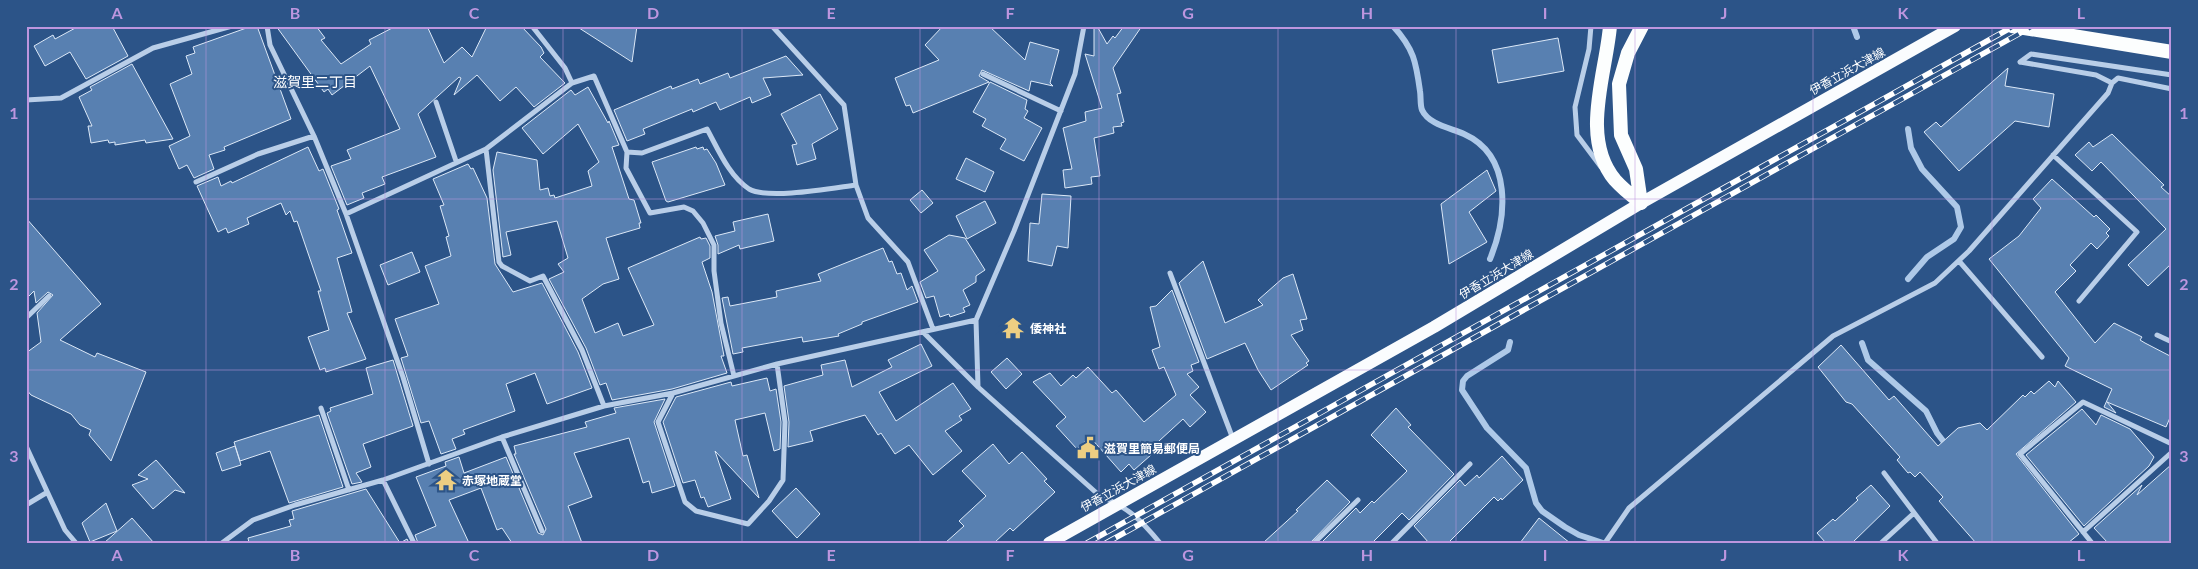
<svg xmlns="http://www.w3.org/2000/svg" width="2198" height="569" viewBox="0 0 2198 569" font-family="Lato,'Noto Sans JP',sans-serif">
	<rect width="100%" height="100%" fill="#2c5488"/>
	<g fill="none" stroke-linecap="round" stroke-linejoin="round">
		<path stroke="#aec9e8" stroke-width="6" d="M1393,26C1414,49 1416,62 1420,91C1421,97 1420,105 1422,110C1429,125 1451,128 1464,134C1513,156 1507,218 1490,259
			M1853,26L1857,37
			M1908,279L1927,257L1954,239L1961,227L1957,207L1922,169L1911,148L1908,129
			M1510,342L1508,350L1467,376L1463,381L1462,390L1487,428L1526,468L1536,503L1542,511L1565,527L1579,535L1603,543
			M1862,343L1868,360L1926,411L1937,433L1947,446"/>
	</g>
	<path fill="#5880b1" stroke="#dce8f7" d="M79,26H112L128,56L86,79L70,52L45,66L34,46L53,35L55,39Z
		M252,26H257L291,119L224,147L225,150L209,155L214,169L194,178L187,165L179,169L169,146L190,136L170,84L192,74L186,56L195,53L193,47Z
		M276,26H316L325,38L321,40L341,64L371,44L369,40L396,26H427L444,63L462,47L472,57L487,26H521L541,47L544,53L540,57L565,83L534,107L516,87L500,101L477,75L454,95L461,78L459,77L418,114L436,157L382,177L385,184L362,193L364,198L347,205L331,166L351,159L347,150L400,129L370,66L332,95L328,89L324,92Z
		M576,26H637L632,62Z
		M943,26H989L1025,60L1030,42L1059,50L1050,83L1053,86L1031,81L1029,91L982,70L979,76L989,82L913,113L910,105L906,106L895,78L939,60L925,45Z
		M1094,26H1097L1107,44L1113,36L1115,38L1124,26H1142L1113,68L1121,93L1117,94L1124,122L1121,123L1122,126L1113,127L1114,133L1094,138L1100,176L1091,177L1092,184L1065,188L1063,170L1072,169L1063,128L1086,121L1085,112L1102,108L1085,54L1094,56Z
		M1558,38L1564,71L1498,83L1492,50Z
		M786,56L803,75L763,78L771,95L752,103L750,97L720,110L716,102L693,112L692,109L643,129L645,134L627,141L614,110L671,86L672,89L698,79L700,84L728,73L730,78Z
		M132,64L173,139L146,143L145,140L115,145V142L109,143L108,140L91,143L88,126H92L79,97L92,90L90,87Z
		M2008,68L2005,86L2054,94L2049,127L2015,121L1959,171L1924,132L1936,122L1941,127Z
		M990,82L1027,100L1025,109L1028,111L1024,118L1042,128L1024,161L1000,149L1006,139L982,126L986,119L973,112Z
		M588,87L608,123L609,121L619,145L612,147L629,199L634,200L641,223H639L640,228L606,238L619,279L603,284L582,299L595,333L618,323L623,336L654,325L628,268L700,237L701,239L706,238L710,246V258L702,262L712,292L724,356H721L727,373L672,389L612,400L606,383L600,385L586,348L549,279L564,272L558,264L568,258L557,221L506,232L511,255L503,257L493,170L497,152L537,160L540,190L548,188L550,196L554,195L555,198L592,186L588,171L599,162L578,124L543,154L522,128L571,90L575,95Z
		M820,94L838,129L812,144L816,159L797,165L792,145L797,144L781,114Z
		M2112,134L2164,185L2161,187L2172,197V263L2148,286L2128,265L2166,229L2101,162L2092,171L2075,155L2089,142L2093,147Z
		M308,147L319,171L323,169L339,209L337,210L352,253L337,258L352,312L347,313L366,359L326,372L325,368L320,370L308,337L329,330L318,291H321L297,221L294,222L290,211L286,215L281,203L247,218L249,224L228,233L226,228L218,232L197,186L218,177L221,186L231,181L232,183Z
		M696,147L697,149L703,147L704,150L707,149L716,163L725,185L668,202L666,201L652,162Z
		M966,158L994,172L985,192L956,179Z
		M468,164L471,169L473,168L487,198L495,264L513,292L542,283L578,352L592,388L547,404L535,373L506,384L515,411L463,430L465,434L452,439L456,449L441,454L429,421L421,423L401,358L408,356L395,319L439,304L425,266L451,256L446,237L449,236L440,206L444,205L433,179Z
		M1487,170L1496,191L1469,212L1487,242L1449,264L1441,204Z
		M2052,179L2094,217L2096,215L2110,229L2106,233L2109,236L2097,249L2091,243L2070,265L2076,271L2055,292L2095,343L2114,323L2142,337L2140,340L2145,343L2172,357V413L2166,427L2107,402L2116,413L2104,407L2112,389L2065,366L2069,358L1989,259L2019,236L2041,208L2033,199Z
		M922,190L933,203L921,213L910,200Z
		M1042,194L1071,196L1068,248L1057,246L1052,266L1028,261L1030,223L1039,224Z
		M985,201L996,223L967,239L956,216Z
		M768,214L774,241L740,249L739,245L718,254V245L715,236L735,231L733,222Z
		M26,218L101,304L60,340L95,357L97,353L146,372L111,461L89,435L91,430L80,425L71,414L31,395L26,389V353L41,342L37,313L53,295L48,292L36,303L34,291L26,299Z
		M949,235L965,238L985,270L976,276V282L963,290L970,305L963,308L965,312L950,317L949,314L940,317L934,296L926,298L920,282L938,271L924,250Z
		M883,248L889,262L892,261L897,274L901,273L907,290L912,286L918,302L862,322V324L838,334L839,336L803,342L802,337L742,348L743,352L733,354L722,298L728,297L730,306L777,297L776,291L821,281L818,274Z
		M412,252L420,272L388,285L380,265Z
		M1203,261L1225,323L1263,305L1258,300L1283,278L1293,274L1307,319L1300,320L1303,330L1291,335L1309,361L1306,363L1308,365L1271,390L1258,370L1245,343L1207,359L1179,283Z
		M1172,290L1199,362L1191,365L1193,371L1187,374L1199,387L1190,395L1206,412L1190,427L1183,419L1147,452L1151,455L1134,470L1129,464L1121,472L1090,437L1077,449L1056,426L1066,417L1033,382L1050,373L1061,386L1073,375L1076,378L1088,367L1112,393L1116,390L1144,422L1176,395L1164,367L1159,369L1152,350L1160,347L1150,307L1156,306Z
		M921,344L932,366L879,392L896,421L953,383L971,409L959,416L962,420L945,431L962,451L933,475L909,445L895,454L881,433L878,435L865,415L810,431L813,441L788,447L789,422L784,386L823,375L821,365L845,360L852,387L892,367L888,360Z
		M1841,345L1889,400L1894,396L1938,446L1958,428L1980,423L1987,430L2023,395L2025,397L2031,391L2034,394L2049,381L2055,387L2058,381L2076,402L2016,454L2079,534L2068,543H1976L1939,501L1943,497L1920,472L1915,477L1910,472L1908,473L1897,460L1900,457L1852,404L1846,402L1818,367Z
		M1007,358L1022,374L1006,389L991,372Z
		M393,360L413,426L363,444L371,467L356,473L362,482L352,484L327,413L331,411L330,408L373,394L366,368Z
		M767,378L770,391L776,389L781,422L780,449L774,451L765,413L735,420L743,456L747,455L759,498L715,451L731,499L708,507L704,497L701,498L695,480L683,483L663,422L676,397L731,382L732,386Z
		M665,399L654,422L675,486L652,493L649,481L643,483L629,438L574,453L592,497L568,506L582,543H512L502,528L497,530L481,488L449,500L469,543H418L415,535L436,526L416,477L446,466L445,462L459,457L464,473L506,457L538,533L543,535L546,529L514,454H516L514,446L587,427L585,422L616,413L614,408Z
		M1396,408L1411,425L1408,427L1454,474L1409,520L1402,513L1372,543H1321L1356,508L1360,513L1372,501L1374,503L1407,471L1371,435Z
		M2082,409L2096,425L2101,415L2130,429L2154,457L2149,466L2084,526L2026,455Z
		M319,415L343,487L289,503L270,451L240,461L234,442Z
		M993,444L1009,464L1022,452L1047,479L1044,481L1055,492L1013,531L1010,528L994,543H945L964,526L959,521L986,496L962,471Z
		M235,446L241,465L222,471L216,453Z
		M1502,456L1523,480L1502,500L1501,498L1498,501L1494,497L1448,543H1429L1414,526L1460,480L1465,486L1477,475L1479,478Z
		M156,460L185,493L175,490L153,509L132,485L148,479L138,475Z
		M2172,464V543H2108L2094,528L2142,485L2137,495Z
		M1327,480L1350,502L1310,543H1263L1298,511L1296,510Z
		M1871,485L1890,506L1852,543H1826L1817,533L1833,519L1835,521L1858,500L1856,498Z
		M796,488L820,514L797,538L772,511Z
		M366,489L400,543L407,539L409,543H249L248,538L291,526L289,520L294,519L292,511Z
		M106,503L117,531L90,542L82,523Z
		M132,518L154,543H104Z
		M1539,518L1570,543H1520Z"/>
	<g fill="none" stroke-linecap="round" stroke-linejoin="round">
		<path stroke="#b9cee8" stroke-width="5" d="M267,26L270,45L314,136L346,214L403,377L429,464
			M532,26L565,68L572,83L486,149L499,262L502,266L530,281L543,276L582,350L604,406
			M772,26L844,105L856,185L868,218L908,262L933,329
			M1591,26L1589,49L1575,107L1577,135L1601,167
			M2020,62L2096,75L2112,83L2118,78L2172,89
			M2020,62L2031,54L2172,75
			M983,74L1061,111
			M572,83L594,76L627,152L642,153L707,129C718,149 729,176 749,189C768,200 833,188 856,185
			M26,100L61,98L153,48L232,26
			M436,102L456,161
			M627,152L626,168L650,213L684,207L693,211L703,223L714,245V271L721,323L734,376
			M2053,155L2137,232L2079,301
			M196,182L258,154L314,136
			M346,214L486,149
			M1959,261L2042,357
			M1170,273L1233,439
			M26,318L49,296
			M976,320L978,387L1101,497C1127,506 1142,521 1160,543
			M923,332L978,387
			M2157,335L2172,342
			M673,393L658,422L685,502L696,511L748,524L769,501L783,480L785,422L777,364
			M321,408L349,490
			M502,437L542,531
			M26,446L65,530L76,543
			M1884,473L1937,543
			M383,480L414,543
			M26,505L46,493
			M2083,532L2172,452
			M222,543L253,520L295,505L383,480L502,437L604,406L673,393L777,364L976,320L1014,231L1075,74L1084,26
			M1314,543L1358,500
			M1392,543L1470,464
			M1605,543L1629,508L1833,336L1935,283L1969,251L2108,93L2112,83
			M1881,543L1914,513
			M2092,543L2020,454L2083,402L2172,444"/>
		<path stroke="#fafcfe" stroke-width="12" d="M1049,543L1434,327L1641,203L1955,26"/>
		<path stroke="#fcfefe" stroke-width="14" d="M1610,26C1606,74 1580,138 1615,180C1622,188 1632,196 1641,203
			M2012,26L2172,52
			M1641,203L1636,169L1621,135L1619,84L1628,53L1642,26"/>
		<g stroke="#fff" stroke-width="5.5">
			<path id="rail" d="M1087,543L2014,26
				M1106,543L2033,26"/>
		</g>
		<use href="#rail" stroke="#2c5488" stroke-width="4" stroke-dasharray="11" stroke-linecap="butt"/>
	</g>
	<path fill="none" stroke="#bd96df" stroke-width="1" stroke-opacity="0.55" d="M206,26V543M385,26V543M563,26V543M742,26V543M920,26V543M1099,26V543M1278,26V543M1456,26V543M1635,26V543M1813,26V543M1992,26V543M26,199H2172M26,370H2172"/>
	<defs>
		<g id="temple-bare" transform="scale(1.725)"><path d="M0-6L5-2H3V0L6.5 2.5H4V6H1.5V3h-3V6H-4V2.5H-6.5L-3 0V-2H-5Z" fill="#edce82" stroke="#2c5488" stroke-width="2.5" paint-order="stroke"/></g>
		<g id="civic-bare" transform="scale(1.725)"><path d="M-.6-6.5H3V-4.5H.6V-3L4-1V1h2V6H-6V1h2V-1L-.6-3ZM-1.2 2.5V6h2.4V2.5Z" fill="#edce82" stroke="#2c5488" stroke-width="2.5" paint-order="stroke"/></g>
	</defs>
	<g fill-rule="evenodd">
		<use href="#temple-bare" x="1013" y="328"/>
		<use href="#civic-bare" x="1088" y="448"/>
		<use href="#temple-bare" x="446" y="480"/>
	</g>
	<g text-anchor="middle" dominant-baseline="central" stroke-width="4" stroke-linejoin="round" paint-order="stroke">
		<g font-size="12" fill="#fff" stroke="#2c5488">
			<text transform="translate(1847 71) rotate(-29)">伊香立浜大津線</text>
			<text transform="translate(1496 274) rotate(-31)">伊香立浜大津線</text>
			<text transform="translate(1118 488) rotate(-29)">伊香立浜大津線</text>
		</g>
		<g font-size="12" font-weight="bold" fill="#fff" stroke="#2c5488" text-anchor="start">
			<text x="1030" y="328">倭神社</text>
			<text x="1104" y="448">滋賀里簡易郵便局</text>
			<text x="462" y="480">赤塚地蔵堂</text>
		</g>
		<g font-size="14" fill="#fff" stroke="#2c5488">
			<text x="315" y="81">滋賀里二丁目</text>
		</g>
	</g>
	<rect width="2198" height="569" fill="none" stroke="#2c5488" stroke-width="55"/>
	<rect x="28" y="28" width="2142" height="514" fill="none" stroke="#bd96df" stroke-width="2"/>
	<g font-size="16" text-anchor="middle" font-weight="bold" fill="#bd96df">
		<text x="117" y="19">A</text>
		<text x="295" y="19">B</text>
		<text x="474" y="19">C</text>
		<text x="653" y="19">D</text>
		<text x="831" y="19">E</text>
		<text x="1010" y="19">F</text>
		<text x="1188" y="19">G</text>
		<text x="1367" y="19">H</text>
		<text x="1545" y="19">I</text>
		<text x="1724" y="19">J</text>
		<text x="1903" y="19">K</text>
		<text x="2081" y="19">L</text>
		<text x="14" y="119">1</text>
		<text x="2184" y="119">1</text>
		<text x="14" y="290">2</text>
		<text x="2184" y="290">2</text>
		<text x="14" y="462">3</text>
		<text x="2184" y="462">3</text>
		<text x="117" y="561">A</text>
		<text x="295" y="561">B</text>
		<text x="474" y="561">C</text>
		<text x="653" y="561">D</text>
		<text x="831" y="561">E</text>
		<text x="1010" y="561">F</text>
		<text x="1188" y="561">G</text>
		<text x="1367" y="561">H</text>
		<text x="1545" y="561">I</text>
		<text x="1724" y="561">J</text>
		<text x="1903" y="561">K</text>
		<text x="2081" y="561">L</text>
	</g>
</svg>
